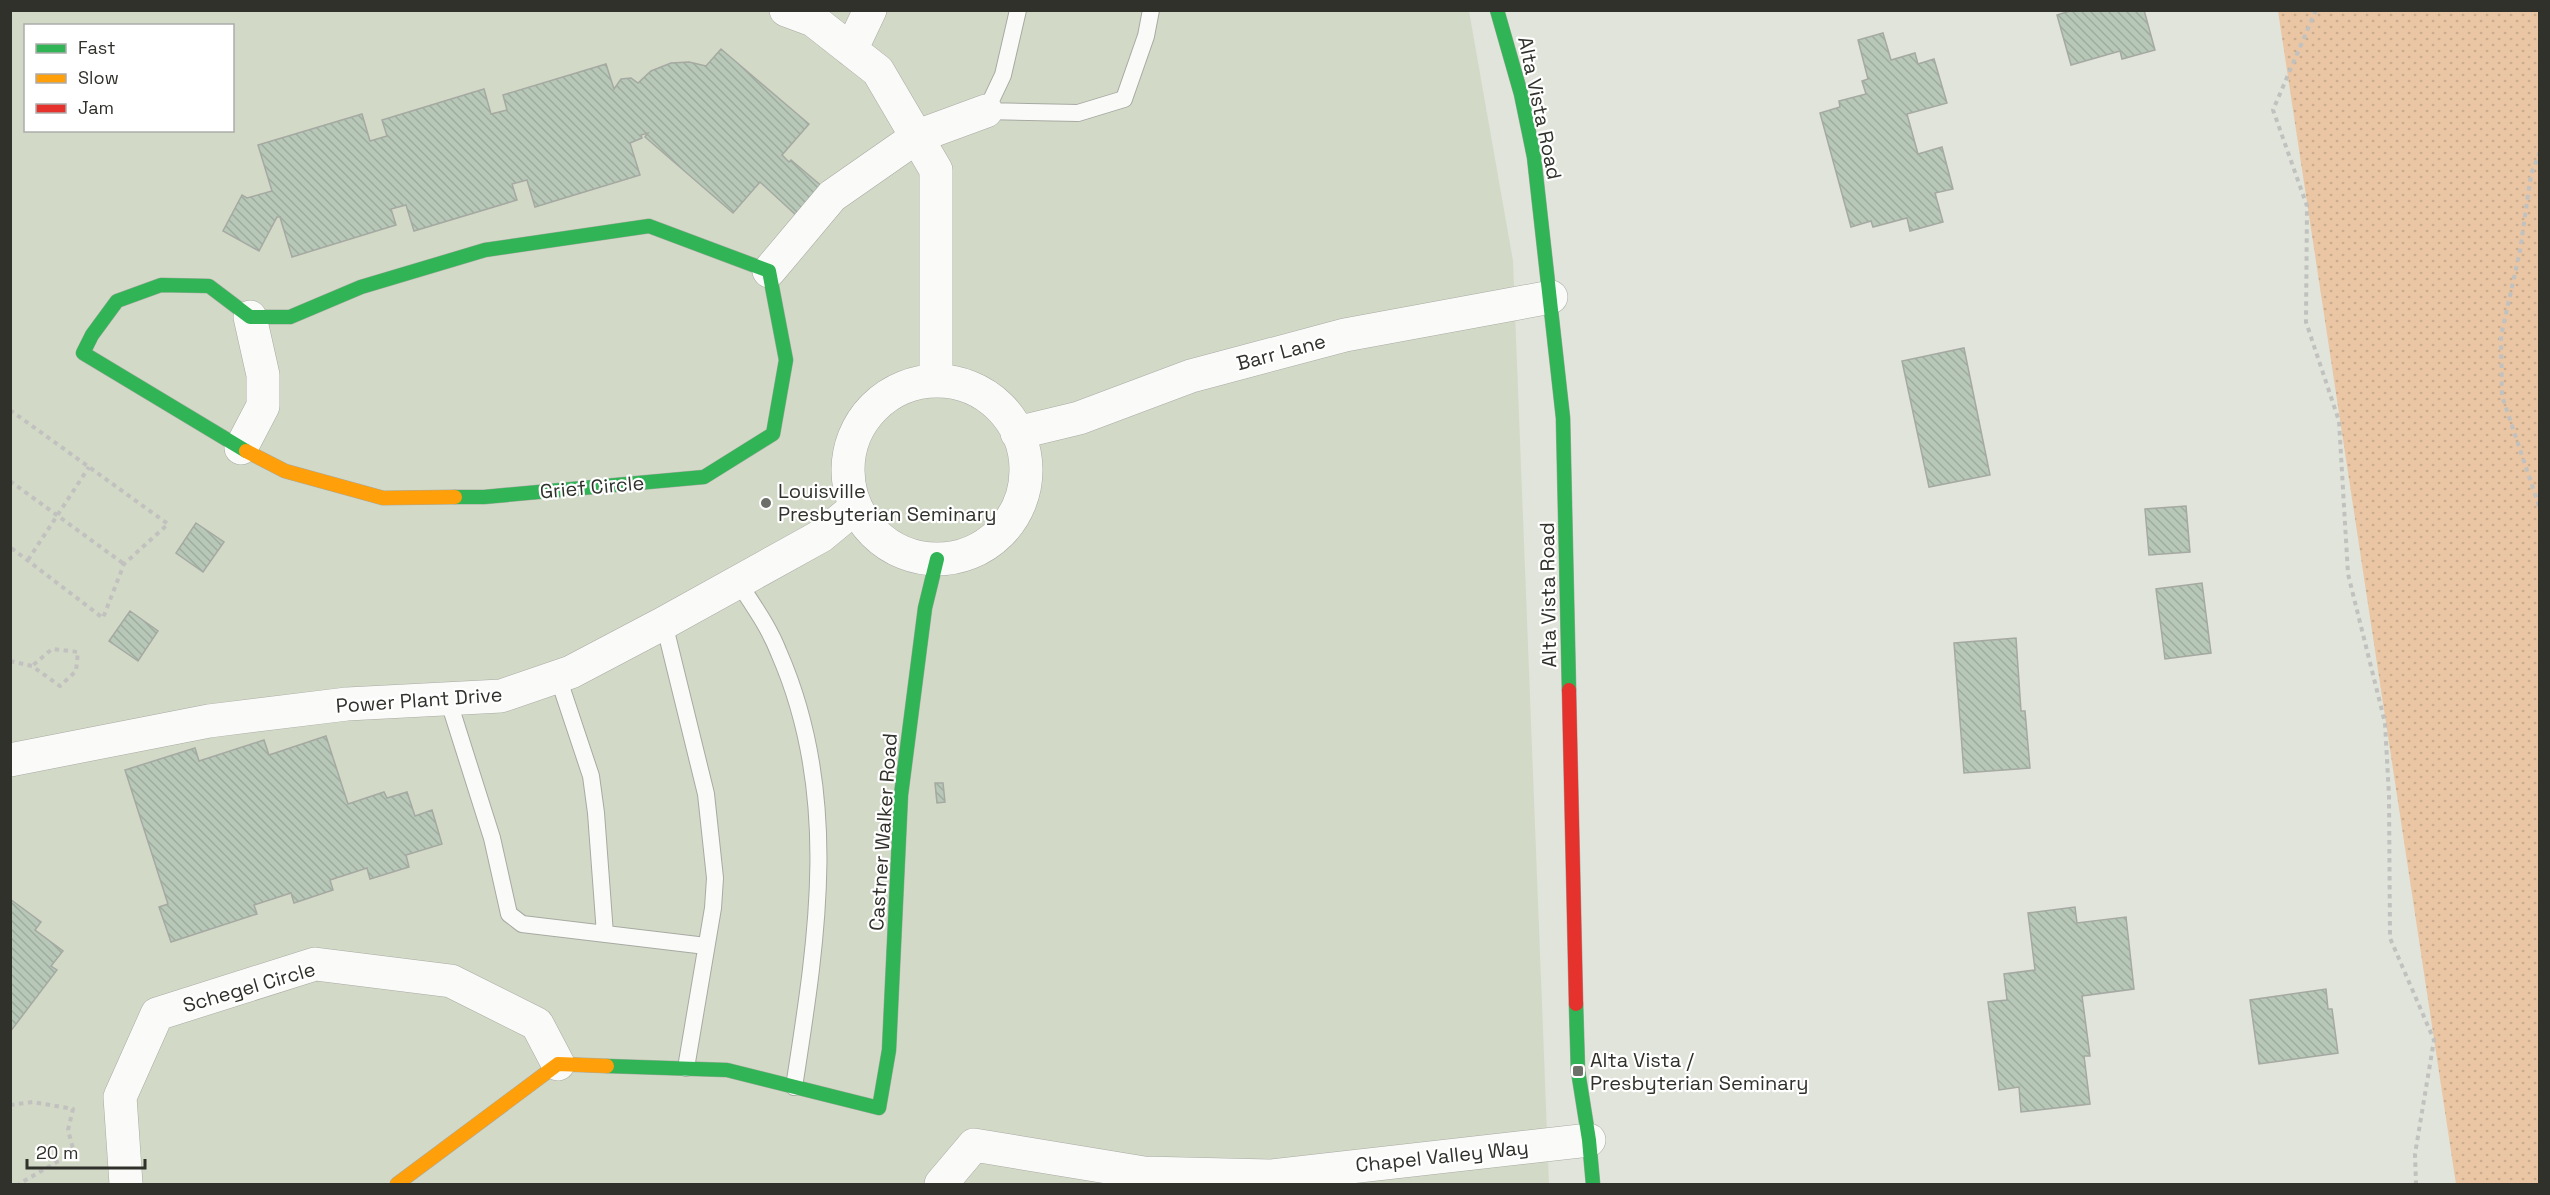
<svg xmlns="http://www.w3.org/2000/svg" width="2550" height="1195" viewBox="0 0 2550 1195" font-family="'Space Grotesk',sans-serif">
	<defs>
		<pattern id="grass-dots" width="8" height="8" patternUnits="userSpaceOnUse" patternTransform="scale(1.5)"><rect width="8" height="8" fill="#eac6a4"/><path d="M2 2h.1M6 6h.1" fill="none" stroke="#c9ab8d" stroke-width="1.8" stroke-linecap="round"/></pattern>
		<pattern id="building-back-hatch" width="6" height="6" patternUnits="userSpaceOnUse" patternTransform="scale(1.5)"><rect width="6" height="6" fill="#b7c8b8"/><path d="M-1 5l2 2M0 0l6 6M5-1l2 2" fill="none" stroke="#9eac9e"/></pattern>
	</defs>
	<rect width="100%" height="100%" fill="#e1e4da"/>
	<path fill="#d3d9c7" fill-rule="evenodd" d="M10,11H1469L1513,261L1549,1184H11ZM26,26H232V130H26Z"/>
	<path fill="url(#grass-dots)" d="M2278,11H2539V1184H2456Z"/>
	<path fill="url(#building-back-hatch)" stroke="#a5a9a2" stroke-width="1.5" d="M2073,10H2144L2155,50L2122,59L2120,51L2071,65L2057,15Z
		M1883,33L1891,60L1915,53L1918,64L1934,59L1947,103L1907,114L1918,154L1942,147L1953,189L1935,193L1943,222L1910,231L1907,218L1873,227L1871,221L1851,227L1820,113L1840,107L1839,101L1866,94L1862,81L1868,79L1858,40Z
		M721,49L809,124L782,155L789,162L791,160L824,188L798,217L760,182L733,213L645,137L648,133L641,135L642,138L630,143L640,175L535,207L527,180L512,184L517,200L414,231L406,205L391,209L396,225L292,257L280,217H277L259,251L223,231L242,195L247,198L272,191L258,145L362,114L370,141L387,136L382,120L484,89L491,114L507,110L503,95L606,64L614,89L621,79L631,78L638,83L651,71L671,63L689,62L706,66Z
		M1964,348L1990,475L1929,487L1902,361Z
		M2186,506L2190,552L2149,555L2145,509Z
		M196,523L224,542L203,572L176,553Z
		M2202,583L2211,653L2165,659L2156,589Z
		M130,611L158,631L138,661L109,641Z
		M2016,638L2021,711H2025L2030,768L1964,773L1954,643Z
		M326,736L348,804L384,792L387,798L407,792L415,816L432,810L442,844L406,855L409,867L370,879L367,868L330,880L333,890L294,903L291,893L254,905L257,914L171,942L159,907L168,904L125,770L195,748L199,761L264,740L269,755Z
		M935,783H943L945,802L937,803Z
		M10,899L41,922L35,930L63,951L51,966L57,970L10,1032Z
		M2075,907L2077,923L2126,917L2134,989L2082,996L2090,1056H2084L2090,1104L2021,1112L2019,1087L1999,1090L1988,1002L2007,1000L2004,974L2035,970L2028,913Z
		M2326,989L2328,1009H2332L2338,1053L2259,1064L2250,1000Z"/>
	<g fill="none" stroke-linecap="round" stroke-linejoin="round">
		<g stroke="#a7aaa2" stroke-width="18">
			<path id="lane" d="M1018,10L1003,75L986,111L1078,113L1124,99L1146,36L1151,10
				M738,582C753,605 769,627 779,653C841,795 817,939 794,1087
				M664,623L706,794L715,878L713,908L686,1068
				M558,677L591,776L596,813L605,934
				M448,699L492,838L509,914L522,924L706,946"/>
		</g>
		<g stroke="#a7aaa2" stroke-width="34">
			<path id="street" d="M786,10L813,20L878,71L936,170V381
				M851,50L870,10
				M769,271L832,196L918,136L986,111
				M848 470a89 89 0 1 1 178 0a89 89 0 1 1-178 0Z
				M1017,433L1079,418L1191,376L1345,335L1551,297
				M241,448L263,406V375L250,317
				M10,760L209,721L347,704L501,696L571,672L664,623L821,536L855,508
				M126,1184L120,1097L157,1014L315,964L451,981L537,1024L558,1064
				M941,1184L974,1145L1144,1173L1270,1176L1589,1140"/>
		</g>
		<g stroke="#a7aaa2" stroke-width="15">
			<path id="fast" d="M1497,10L1521,94L1534,157L1563,418L1569,690
				M246,451L83,353L92,335L117,301L161,285L209,286L250,317H290L361,287L485,250L649,226
				M455,497H484L704,477L773,434L786,360L769,271L649,226
				M1576,1004L1578,1071L1589,1140L1593,1184
				M607,1066L727,1070L879,1108L889,1050L901,795L925,608L937,559"/>
		</g>
		<g stroke="#a7aaa2" stroke-width="15">
			<path id="slow" d="M246,451L285,471L383,498L455,497
				M397,1184L558,1064L607,1066"/>
		</g>
		<g stroke="#a7aaa2" stroke-width="15">
			<path id="jam" d="M1569,690L1576,1004"/>
		</g>
		<path stroke="#c1c2bf" stroke-width="4" stroke-dasharray="4.5 4.5" stroke-linecap="butt" d="M2316,10L2273,110L2307,206L2306,322L2339,421L2348,574L2385,723L2389,796L2390,938L2434,1040L2415,1154L2416,1184
			M2540,152L2531,174L2520,251L2501,336L2502,396L2540,509
			M10,410L168,524L124,564L103,618L10,547
			M10,481L124,564
			M28,560L89,467
			M10,661L32,666L60,686L76,671L78,652L52,649L32,666
			M10,1105L33,1102L73,1109L68,1130L74,1152L19,1184"/>
		<use href="#lane" stroke="#fafbf9" stroke-width="16"/>
		<use href="#street" stroke="#fafbf9" stroke-width="33"/>
		<use href="#fast" stroke="#30b455" stroke-width="14"/>
		<use href="#slow" stroke="#ff9f0a" stroke-width="14"/>
		<use href="#jam" stroke="#e5322d" stroke-width="14"/>
	</g>
	<g fill="#6d7068" stroke="#fff" stroke-width="2">
		<circle cx="766" cy="503" r="6"/>
		<rect x="1572" y="1065" width="12" height="12" rx="3"/>
	</g>
	<g text-anchor="middle" dominant-baseline="central" stroke-width="4.5" stroke-linejoin="round" paint-order="stroke">
		<g font-size="20" fill="#2f312a" stroke="#fff">
			<text transform="translate(1540 108) rotate(78)">Alta Vista Road</text>
			<text transform="translate(1281 352) rotate(-15)">Barr Lane</text>
			<text transform="translate(592 487) rotate(-5)">Grief Circle</text>
			<text transform="translate(1548 595) rotate(-91)">Alta Vista Road</text>
			<text transform="translate(419 700) rotate(-4)">Power Plant Drive</text>
			<text transform="translate(883 832) rotate(-86)">Castner Walker Road</text>
			<text transform="translate(249 987) rotate(-16)">Schegel Circle</text>
			<text transform="translate(1442 1156) rotate(-6)">Chapel Valley Way</text>
		</g>
		<g font-size="20" fill="#2f312a" stroke="#fff" text-anchor="start">
			<text x="778" y="491">Louisville<tspan x="778" dy="23">Presbyterian Seminary</tspan></text>
			<text x="1590" y="1060">Alta Vista /<tspan x="1590" dy="23">Presbyterian Seminary</tspan></text>
		</g>
	</g>
	<rect width="2550" height="1195" fill="none" stroke="#2f312a" stroke-width="24"/>
	<rect x="24" y="24" width="210" height="108" fill="#ffffff" stroke="#acadaa" stroke-width="1.5"/>
	<rect x="36" y="44" width="30" height="9" fill="#30b455" stroke="#acadaa" stroke-width="1.5"/>
	<text x="78" y="54" font-size="18" fill="#2f312a">Fast</text>
	<rect x="36" y="74" width="30" height="9" fill="#ff9f0a" stroke="#acadaa" stroke-width="1.5"/>
	<text x="78" y="84" font-size="18" fill="#2f312a">Slow</text>
	<rect x="36" y="104" width="30" height="9" fill="#e5322d" stroke="#acadaa" stroke-width="1.5"/>
	<text x="78" y="114" font-size="18" fill="#2f312a">Jam</text>
	<path d="M27 1159v9h118v-9" fill="none" stroke="#2f312a" stroke-width="3"/>
	<text x="36" y="1159" font-size="18" fill="#2f312a" stroke="#ffffff" stroke-width="4.5" paint-order="stroke">20 m</text>
</svg>
